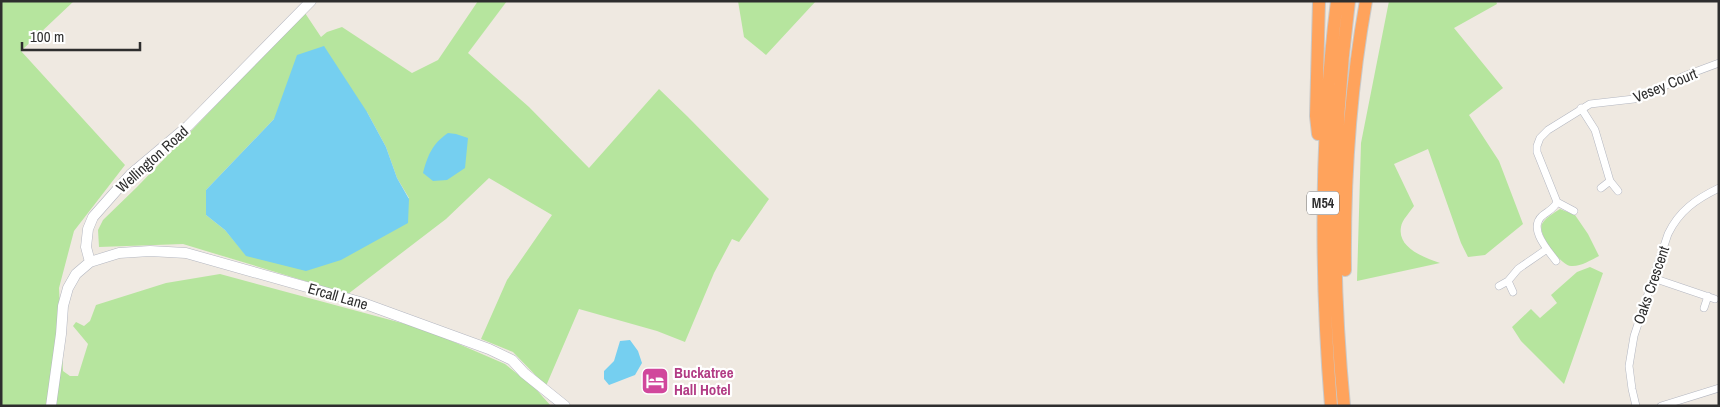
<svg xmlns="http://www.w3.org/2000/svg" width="1720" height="407" viewBox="0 0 1720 407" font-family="'Archivo Narrow',sans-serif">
	<rect width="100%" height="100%" fill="#efe9e1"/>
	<path fill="#b6e59e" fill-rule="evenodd" d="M1,1H74L21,51L125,165L74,231L59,288L63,371L70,376H78L88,344L73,326L76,322L84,326L90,321L96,305L166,283L220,274L424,329L505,364L534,387L551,406H1Z
		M478,1H507L468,53L529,107L589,168L659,89L687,116L769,199L739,242L732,239L714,273L685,342L657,331L579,309L546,386L513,352L481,339L507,280L552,215L489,178L446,219L348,294L183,244L99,247L98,230L103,220L137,187L305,13L321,37L327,32L342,27L412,73L438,60ZM367,112L386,147L397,178L409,198L246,255L225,230L206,215V190L274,119Z
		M738,1H816L766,55L744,37Z
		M1389,1H1496L1497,4L1454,28L1503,88L1469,115L1499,161L1523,224L1485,255L1468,257L1461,243L1428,149L1394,164L1414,206C1410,212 1402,220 1401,227C1397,248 1425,258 1440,263L1357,281L1361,143Z
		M1560,209L1575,215L1588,234L1599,256C1591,260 1580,267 1571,266C1560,265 1537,234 1542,224C1546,217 1554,213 1560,209Z
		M1590,267L1603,273L1564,384L1521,341L1512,327L1531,309L1540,318L1557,303L1551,295L1577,272Z"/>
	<path fill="#75cff0" d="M324,46L367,112L386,147L397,178L409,199L408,223L341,260L306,271L246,256L225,230L206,215V190L274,119L297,55Z
		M448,133L456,134L468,138L465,168L447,180L433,181L423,173C428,155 432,144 448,133Z
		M630,340L638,351L642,363L635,375C626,378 618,382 609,385L604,379V371L614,361L620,341Z"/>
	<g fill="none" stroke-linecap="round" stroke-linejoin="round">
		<g stroke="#b4b7c1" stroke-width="8">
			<path id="street" d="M1581,108L1595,130L1610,181L1618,191
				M1601,188L1610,181
				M1557,202L1574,211
				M1556,261C1548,250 1528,229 1542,216C1548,211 1554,209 1557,202L1537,152V146L1540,138L1548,130L1590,104L1634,99L1649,94L1684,76L1719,63
				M1653,278L1715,299
				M1508,281L1513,292
				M1499,286L1508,281L1518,269L1547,249
				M1704,308L1708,296
				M1636,406L1632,389L1629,366L1634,336L1668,234C1679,211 1696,199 1719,188
				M1661,406L1719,388"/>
		</g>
		<g stroke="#b4b7c1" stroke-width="11">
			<path id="secondary" d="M90,262L86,247L88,229L93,217L131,174L188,126L311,1
				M51,406L61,334L63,306L68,288L76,274L90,262L119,253L150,251L186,253L360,302L489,349L512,360L524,373L565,406"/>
		</g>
		<g stroke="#c9c9c9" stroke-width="14">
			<path id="highway" d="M1318,134L1316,116L1319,1
				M1345,270C1344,180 1350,90 1366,1
				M1331,406C1320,271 1320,136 1337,1
				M1344,406C1331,271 1332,135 1349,1"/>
		</g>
		<use href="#street" stroke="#fff" stroke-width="7"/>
		<use href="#secondary" stroke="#fff" stroke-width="10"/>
		<use href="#highway" stroke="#ffa35c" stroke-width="12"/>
	</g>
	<defs>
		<g id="hotel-square" transform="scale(1.4375)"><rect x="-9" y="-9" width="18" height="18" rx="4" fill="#d1479c" stroke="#fff"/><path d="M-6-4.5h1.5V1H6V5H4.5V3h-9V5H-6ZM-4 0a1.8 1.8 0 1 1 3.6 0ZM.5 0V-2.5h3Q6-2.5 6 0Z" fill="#fff"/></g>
	</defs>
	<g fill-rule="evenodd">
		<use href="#hotel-square" x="655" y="381"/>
	</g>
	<g text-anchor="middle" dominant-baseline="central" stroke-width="4.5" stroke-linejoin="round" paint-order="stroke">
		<rect fill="#fff" stroke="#6d6d6d" stroke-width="1" x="1307" y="191.5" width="32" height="23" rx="4"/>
		<g font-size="14" font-weight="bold" fill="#2e2e2e">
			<text x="1323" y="203">M54</text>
		</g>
		<g font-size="15" fill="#2e2e2e" stroke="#fff">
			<text transform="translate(1665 85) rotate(-22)">Vesey Court</text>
			<text transform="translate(152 159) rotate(-42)">Wellington Road</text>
			<text transform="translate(1651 285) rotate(-71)">Oaks Crescent</text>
			<text transform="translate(338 296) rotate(16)">Ercall Lane</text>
		</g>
		<g font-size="15" font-weight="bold" fill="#b23c85" stroke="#fff" text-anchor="start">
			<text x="674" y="372">Buckatree<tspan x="674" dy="17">Hall Hotel</tspan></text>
		</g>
	</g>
	<rect width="1720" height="407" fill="none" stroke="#2e2e2e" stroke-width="5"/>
	<path d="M22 42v8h118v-8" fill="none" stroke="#2e2e2e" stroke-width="2.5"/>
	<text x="30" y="42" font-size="15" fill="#2e2e2e" stroke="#ffffff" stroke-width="4" paint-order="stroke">100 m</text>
</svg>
